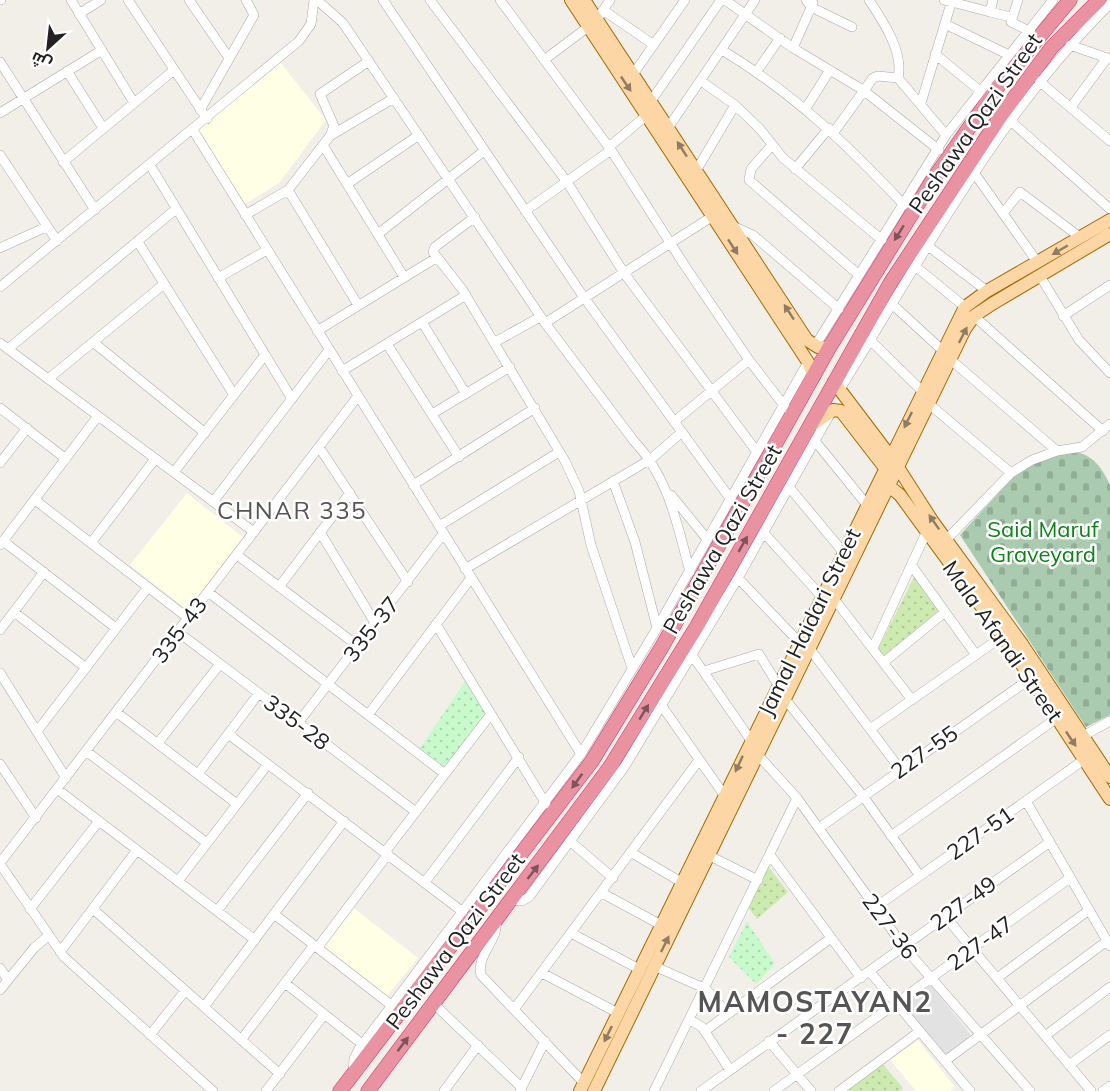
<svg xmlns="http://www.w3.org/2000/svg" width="1110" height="1091" viewBox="0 0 1110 1091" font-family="Mulish,Cairo,sans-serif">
	<defs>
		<pattern id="grass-dots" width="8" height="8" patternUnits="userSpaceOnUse" patternTransform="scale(1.5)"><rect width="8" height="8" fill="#cdebb0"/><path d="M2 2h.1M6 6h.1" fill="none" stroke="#b0c997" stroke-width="1.8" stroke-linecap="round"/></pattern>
		<pattern id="cemetery-stones" width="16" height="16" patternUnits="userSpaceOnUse" patternTransform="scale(1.5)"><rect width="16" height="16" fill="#aacbaf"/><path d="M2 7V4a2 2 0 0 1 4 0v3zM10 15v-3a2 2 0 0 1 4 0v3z" fill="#92ae96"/></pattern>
		<pattern id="park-dots" width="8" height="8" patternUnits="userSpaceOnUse" patternTransform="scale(1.5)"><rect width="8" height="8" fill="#c8facc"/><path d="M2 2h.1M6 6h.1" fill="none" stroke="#acd6af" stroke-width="1.8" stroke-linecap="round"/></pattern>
	</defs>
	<rect width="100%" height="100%" fill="#f2efe9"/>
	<path fill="#ffffe5" d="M280,62L326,120L279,183L245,204L198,129Z
		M187,493L244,538L187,610L130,565Z
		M351,906L418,958L387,996L319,946Z
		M918,1040L955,1087L950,1091H916L890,1060Z"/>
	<path fill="url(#grass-dots)" d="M914,577L941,613L884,657L878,649Z
		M767,865L788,892L757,919L747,906Z
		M882,1063L903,1088L900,1091H850L848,1088Z"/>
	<path fill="url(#cemetery-stones)" d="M1073,452C1092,453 1102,468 1110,485V715L1086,727L960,535L1015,475L1042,458Z"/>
	<path fill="url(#park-dots)" d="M466,680L486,713L445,767L420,748Z
		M747,921L775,964L756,984L729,957Z"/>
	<path fill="#e2e2e2" d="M931,985L973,1038L948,1059L903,1005Z"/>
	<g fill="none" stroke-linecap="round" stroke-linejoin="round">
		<g stroke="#a9a9a9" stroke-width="10">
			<path id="minor" d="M0,0H1
				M71,0L134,103
				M128,0L207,119
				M189,0L229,58
				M317,0L343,23L545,323L634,441C669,478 677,524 690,572
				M383,0L583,296L729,497
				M430,0L567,182L624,273L757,452
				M500,0L611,150L685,266L749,360L786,408
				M725,0L793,48L863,90L939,150
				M806,0L811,7L852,27
				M869,0C883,21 904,52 898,78L946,135
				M944,0L990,12L993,0
				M1018,0L1011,22L1031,32
				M603,10L654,45
				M990,12L1011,17
				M79,14L101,0
				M600,15L610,0
				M945,24L1007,54
				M1070,45L1110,59
				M793,48L813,3
				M722,50C793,93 847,144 904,205
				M935,54L979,90
				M544,60L588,27
				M0,62L95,210
				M67,71L103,128
				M757,71L780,38
				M634,73L685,0
				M701,81L735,105L760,129L783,158L882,240
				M1039,81L1110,141
				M651,101L721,0
				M921,103L952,0
				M1071,107L1107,58
				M806,108L830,70
				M200,110L254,15L246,0
				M0,113L102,50
				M1006,117L1110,209
				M668,128L755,0
				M193,130L581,754
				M834,132L873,78L878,76L898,78
				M330,136L334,126L320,94L369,61
				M323,145L404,277
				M772,145L751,169L749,180L859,275
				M609,147L647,115
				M0,155L57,241
				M63,162L174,70
				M150,165L292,399
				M795,169L829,128
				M696,171L735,105
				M975,174L1038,263
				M347,184L419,135
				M288,190L358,305
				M525,211L611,150
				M1004,212L1020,192L1081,238
				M245,215L288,190L330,136L394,98
				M475,217L435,247L433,252L462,289L565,461L579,491L591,545L632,668
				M733,226L753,235L839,309
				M378,234L484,151
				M138,242L234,395
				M928,246L987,291
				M0,248L46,227
				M915,266L965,307
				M1040,276L1079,340L1110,373
				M218,278L267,250
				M0,287L299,41L311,24L314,0
				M892,304L942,350
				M974,316L1103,431
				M1063,316L1110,285
				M422,322L466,394
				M545,323L713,216
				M317,331L436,258
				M871,341L922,391
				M93,342L205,433
				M495,342L540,317
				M0,343L254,532
				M387,344L459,457
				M815,346L946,135L1053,0
				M8,349L176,209
				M951,360L1057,451
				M342,371L466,295
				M48,379L164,284
				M840,389C923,256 998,115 1110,4
				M929,404L1011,473
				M0,408L66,459
				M432,414L510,367
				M675,421L749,360
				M815,441L867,505
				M319,447L408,582
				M0,463L27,428
				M174,472L265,355
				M613,481L635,542L657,628
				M413,485L535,408
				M789,487L844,553
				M671,495L707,539
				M35,500L188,618
				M213,502L329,350
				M439,526L559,452
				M320,532L375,623
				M764,533L822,597
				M946,540L1011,473L1032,460L1057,451L1082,447L1110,424
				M3,541L116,628
				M91,543L155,459
				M0,545L98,416
				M237,555L358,646
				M912,566L976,655
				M465,569L651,459L682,432
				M738,578L799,642
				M279,587L350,493
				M208,592L445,774
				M835,600L912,700
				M14,612L86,668
				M436,624L546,804
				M0,630L44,572
				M178,632L416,812
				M873,648L926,533
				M810,649L900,769
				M692,655L750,739
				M884,662L945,612
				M704,671L759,654L778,685
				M0,673L66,778
				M785,699L863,796L920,876
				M662,706L724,795
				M116,712L237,804
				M368,715L471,578
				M298,723L443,534
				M870,729L1003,636
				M38,730L148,587
				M228,734L463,912
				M1083,736L1110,721
				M158,743L220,664
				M86,751L207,843
				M758,755L797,798L904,947L1030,1091
				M0,764L36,818
				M198,774L259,693
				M57,789L255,940
				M1026,801L1110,946
				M819,828L1031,678
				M891,836L1057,718
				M571,842L613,878
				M385,852L491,714
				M632,853L681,882
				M708,855L758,880
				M770,855L861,978
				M0,863L358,396
				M0,864L64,957L213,1091
				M178,881L268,764
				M425,882L519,757
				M602,893L661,925
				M511,900L522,901L529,897L625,766L738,578L830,414
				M876,907L1085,759
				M30,909L99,821
				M93,909L280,1074
				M217,911L308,793
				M274,914L391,1005
				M944,915L1091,1091
				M496,919C500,940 476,954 481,975L584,1083
				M571,933L639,969
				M318,947L388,854
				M60,952L137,850
				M654,966L706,989L728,1014
				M0,968L8,980
				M870,972L970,1091
				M542,973L618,1013
				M997,978L1089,910
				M285,983L362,1044
				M0,990L34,948L48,936
				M434,1004L522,1088
				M204,1007L344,821
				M515,1008L699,760
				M690,1020L702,1027L730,1070
				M705,1031L831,938
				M150,1035L185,991
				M1045,1036L1110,987
				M241,1040L314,945
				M769,1041L811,1091
				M945,1061L1107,941
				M1069,1065L1110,1035
				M353,1074L354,1059L359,1049L581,754L657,628L808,362
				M266,1091L324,1015
				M444,1091L478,1045
				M520,1091L545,1041
				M654,1091L797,798
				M701,1091L1050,842
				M774,1091L1070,878
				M839,1091L920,1031
				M1103,1091L1110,1086"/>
		</g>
		<g stroke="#a06b00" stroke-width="14">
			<path id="major" d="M571,0L808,362L814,376
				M584,0L807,340L818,347L829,348
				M834,382L890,456
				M812,425L833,410L841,411L885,468
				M899,469L933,522L1022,644L1110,777
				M890,487L900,495L1003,636L1110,799
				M580,1091L965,307L987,291L1110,220
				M594,1091L965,329L974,316L992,304L1110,234"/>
		</g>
		<g stroke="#dc2a67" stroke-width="15">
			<path id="highway" d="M340,1091L592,761L663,645L829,348L934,178L996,89L1070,0
				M368,1091L610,767L697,626L891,282L1002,114L1052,47L1099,0"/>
		</g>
		<use href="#minor" stroke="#fff" stroke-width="9"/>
		<use href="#major" stroke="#fcd6a4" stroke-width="12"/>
		<use href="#highway" stroke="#e892a2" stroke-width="14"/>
	</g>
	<defs><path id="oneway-solid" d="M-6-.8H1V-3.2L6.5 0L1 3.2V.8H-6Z" transform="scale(1.5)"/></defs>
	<g fill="#8f7c63">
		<use href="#oneway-solid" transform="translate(626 84) rotate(56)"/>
		<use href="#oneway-solid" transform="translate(682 149) rotate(-123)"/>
		<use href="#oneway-solid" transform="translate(733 247) rotate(57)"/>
		<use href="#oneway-solid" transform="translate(1060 250) rotate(150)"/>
		<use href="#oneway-solid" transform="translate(789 312) rotate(-123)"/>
		<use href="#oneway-solid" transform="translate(963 335) rotate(-63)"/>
		<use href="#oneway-solid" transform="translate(908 420) rotate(116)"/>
		<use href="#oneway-solid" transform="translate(934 522) rotate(-125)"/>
		<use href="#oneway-solid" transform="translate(1071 739) rotate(56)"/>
		<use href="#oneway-solid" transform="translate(739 764) rotate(115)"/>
		<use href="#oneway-solid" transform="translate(665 944) rotate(-64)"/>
		<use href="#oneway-solid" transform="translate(608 1034) rotate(116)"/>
	</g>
	<g fill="#7b545c">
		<use href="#oneway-solid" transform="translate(899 233) rotate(122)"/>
		<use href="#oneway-solid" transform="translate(743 544) rotate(-60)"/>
		<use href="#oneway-solid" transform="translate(644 712) rotate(-59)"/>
		<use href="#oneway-solid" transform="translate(577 781) rotate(126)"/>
		<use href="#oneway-solid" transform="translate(533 872) rotate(-52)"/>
		<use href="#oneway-solid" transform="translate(403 1044) rotate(-53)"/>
	</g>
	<g text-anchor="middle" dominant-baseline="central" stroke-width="5" stroke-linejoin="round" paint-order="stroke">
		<g font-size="22" fill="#222" stroke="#fff">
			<text transform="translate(975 123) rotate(-55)">Peshawa Qazi Street</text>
			<text transform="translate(722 539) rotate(-60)">Peshawa Qazi Street</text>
			<text transform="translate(809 622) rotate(-64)">Jamal Haidari Street</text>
			<text transform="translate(371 629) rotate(-52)">335-37</text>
			<text transform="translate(179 630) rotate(-53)">335-43</text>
			<text transform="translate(1003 641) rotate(55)">Mala Afandi Street</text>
			<text transform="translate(297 722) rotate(37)">335-28</text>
			<text transform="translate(924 752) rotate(-35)">227-55</text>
			<text transform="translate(980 833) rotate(-35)">227-51</text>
			<text transform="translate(963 903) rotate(-36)">227-49</text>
			<text transform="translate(890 926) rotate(53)">227-36</text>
			<text transform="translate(455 941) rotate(-53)">Peshawa Qazi Street</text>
			<text transform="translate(980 943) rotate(-36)">227-47</text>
		</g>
		<g font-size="22" fill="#0c8416" stroke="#fff">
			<text x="1043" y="529">Said Maruf<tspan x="1043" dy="25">Graveyard</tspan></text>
		</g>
		<g font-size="24" letter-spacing="1.5" fill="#555" stroke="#fff">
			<text x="292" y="510">CHNAR 335</text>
		</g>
		<g font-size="28" font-weight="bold" letter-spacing="1.5" fill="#555" stroke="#fff">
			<text x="815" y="1001">MAMOSTAYAN2<tspan x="815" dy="32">- 227</tspan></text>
		</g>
	</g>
	<g transform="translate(48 48) rotate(207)" stroke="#ffffff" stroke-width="4.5" paint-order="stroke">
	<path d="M0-4.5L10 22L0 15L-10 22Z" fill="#222222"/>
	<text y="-9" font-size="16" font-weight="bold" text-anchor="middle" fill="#222222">ش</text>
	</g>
</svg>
